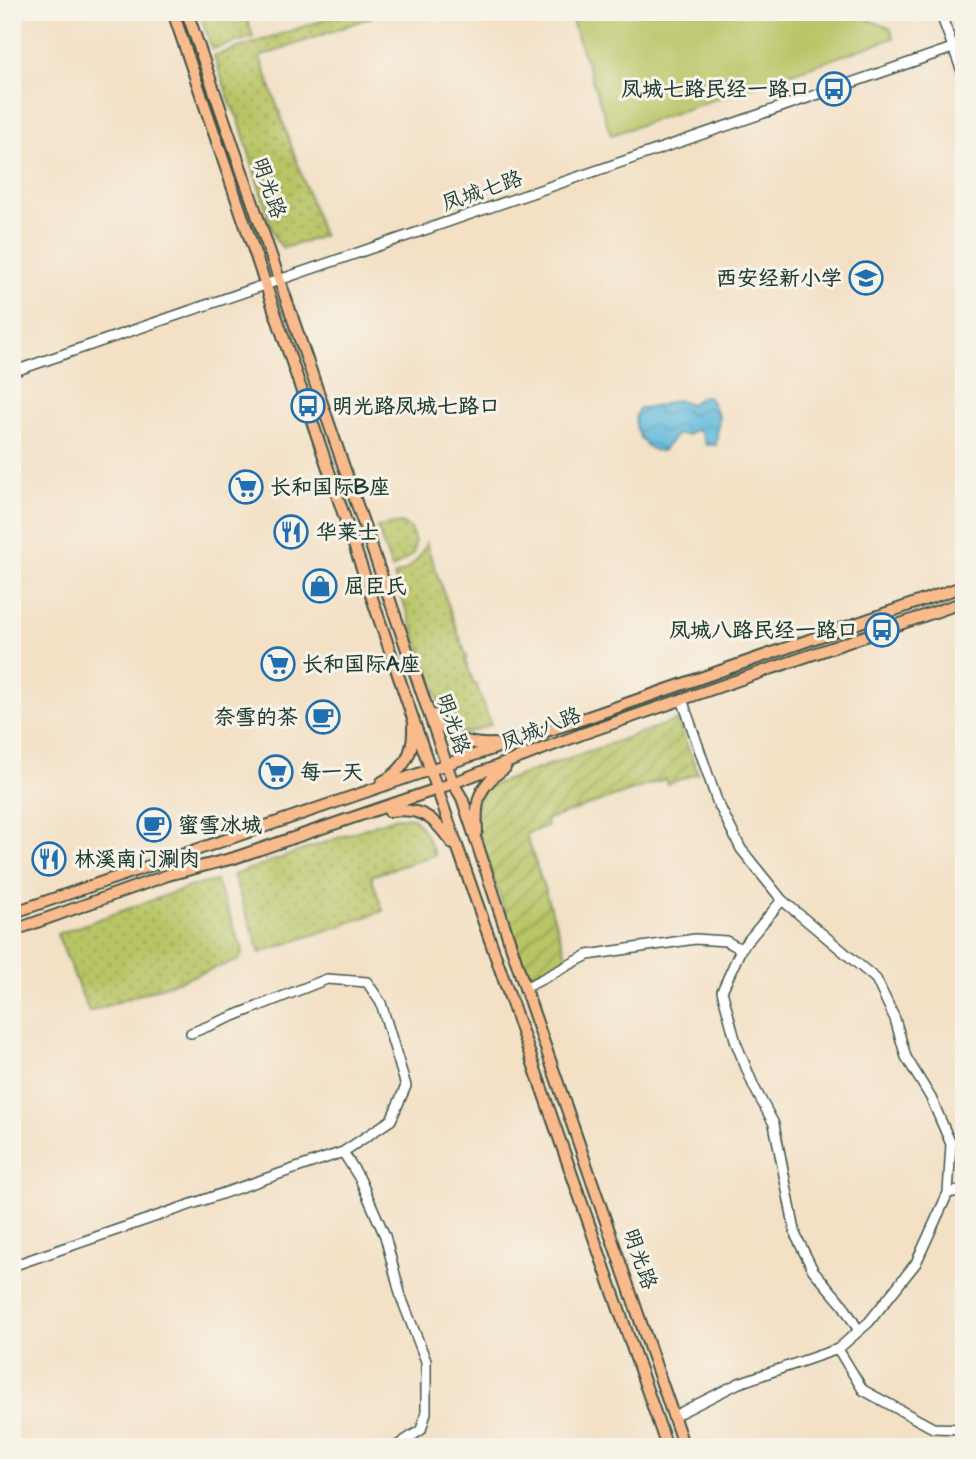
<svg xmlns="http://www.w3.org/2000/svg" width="976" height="1459" viewBox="0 0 976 1459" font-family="'Architects Daughter','LXGW WenKai TC',sans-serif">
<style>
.grass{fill:#b8c465;stroke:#6c804c;stroke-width:2}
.park{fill:url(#park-dots);stroke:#6c804c;stroke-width:2}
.garden{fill:url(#garden-furrows);stroke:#6c804c;stroke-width:2}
.water{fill:url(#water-waves);stroke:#407b88;stroke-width:2}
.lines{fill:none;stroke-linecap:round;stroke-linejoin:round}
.minor-casing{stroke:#3f554a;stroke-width:12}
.major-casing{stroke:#3f554a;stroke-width:14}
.minor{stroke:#fff;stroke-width:9}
.major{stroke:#fabb8c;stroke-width:10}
.labels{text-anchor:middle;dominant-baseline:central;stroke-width:6;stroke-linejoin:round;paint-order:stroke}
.poi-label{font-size:21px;font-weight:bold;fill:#1f3d34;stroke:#f7f3e8;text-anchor:start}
.street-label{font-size:21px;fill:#1f3d34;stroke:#f7f3e8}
</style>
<defs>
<pattern id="park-dots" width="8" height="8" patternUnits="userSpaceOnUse" patternTransform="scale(1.75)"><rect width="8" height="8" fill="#b8c465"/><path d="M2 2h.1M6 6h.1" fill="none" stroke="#95a054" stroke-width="1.8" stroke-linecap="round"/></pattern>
<pattern id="garden-furrows" width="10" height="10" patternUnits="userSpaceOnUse" patternTransform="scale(1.75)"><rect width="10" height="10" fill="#b8c465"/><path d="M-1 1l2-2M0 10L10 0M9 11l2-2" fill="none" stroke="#95a054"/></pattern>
<pattern id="water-waves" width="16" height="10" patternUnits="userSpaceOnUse" patternTransform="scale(1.75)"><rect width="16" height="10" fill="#60b9dd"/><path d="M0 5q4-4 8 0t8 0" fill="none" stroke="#4f98b4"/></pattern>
</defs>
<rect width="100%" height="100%" fill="#f7f3e8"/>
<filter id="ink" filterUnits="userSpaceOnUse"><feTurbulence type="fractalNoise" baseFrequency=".0143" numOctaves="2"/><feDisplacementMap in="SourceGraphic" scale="14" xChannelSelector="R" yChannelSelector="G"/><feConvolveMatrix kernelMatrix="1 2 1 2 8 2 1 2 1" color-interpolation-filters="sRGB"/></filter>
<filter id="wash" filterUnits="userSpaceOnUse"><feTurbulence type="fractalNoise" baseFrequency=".00686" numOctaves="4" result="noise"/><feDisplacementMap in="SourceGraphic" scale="28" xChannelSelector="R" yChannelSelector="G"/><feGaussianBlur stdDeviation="1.57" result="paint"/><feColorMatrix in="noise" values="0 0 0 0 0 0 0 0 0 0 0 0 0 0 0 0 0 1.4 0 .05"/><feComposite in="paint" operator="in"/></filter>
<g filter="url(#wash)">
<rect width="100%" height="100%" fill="#f3e0c5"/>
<path class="grass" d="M569,12H865L869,20L890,28L894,38L611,135Z"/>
<path class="park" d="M199,12H245L253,37L212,49Z
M348,12H386L260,57L323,236L283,248L275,239L239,120L231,105L214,56Z
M401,523L411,529L415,542L413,554L392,569L377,527Z
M426,543L467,658L465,659L474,684H476L491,725L464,734L453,730L446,720L394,576C411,569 420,559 426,543Z
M397,817L414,818L424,831L435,855L371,876L383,911L260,953L233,875Z
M216,881L243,950L239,960L89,1012L57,934L189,887Z"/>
<path class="garden" d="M677,720L698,773L667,784L665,779L546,820L547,826L526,834L568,960L528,979L475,824L479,792L498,783Z"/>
<path class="water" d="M704,396H708L719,416L716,445H706L701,432L695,430L688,435L677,434L662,451C643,452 628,424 639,409C645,407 651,407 657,406C673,403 672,396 690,404Z"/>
</g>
<g filter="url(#ink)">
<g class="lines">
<defs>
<path id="minor" d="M940,12L964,77
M12,372L964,44
M782,900L741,949L722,991L736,1043L754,1087L774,1124L796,1236L813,1270L843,1305L859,1331
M525,988L588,955L695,939L726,941L741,949
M343,1152L360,1179L385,1236L401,1297L426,1361V1413L421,1430L395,1447
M948,1193L964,1190
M12,1266L343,1152L391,1120L406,1086L381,1003L367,982L327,979L191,1033
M838,1349L863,1390L933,1428L964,1429
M674,1416L739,1383L838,1349L869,1322L916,1263L948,1193L951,1144L931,1098L906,1057L895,1019L876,979L782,900L741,849L717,801L682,699"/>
<path id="major" d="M173,12L425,754L667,1447
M187,12L453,783L462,798L525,988L684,1447
M434,715C448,737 468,746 494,744
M382,782C405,770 414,752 413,727
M389,811C424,807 433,818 453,844
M477,831C475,801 478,786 505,768
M12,913L447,764L577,721L964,586
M12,931L168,875L234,858L437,789L582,734L964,602"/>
</defs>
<use href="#minor" class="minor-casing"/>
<use href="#major" class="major-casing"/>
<use href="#minor" class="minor"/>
<use href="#major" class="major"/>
</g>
</g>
<defs>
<symbol id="bus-ring" viewBox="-11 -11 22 22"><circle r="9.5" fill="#f7f3e8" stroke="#1f6fb2" stroke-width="1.5"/><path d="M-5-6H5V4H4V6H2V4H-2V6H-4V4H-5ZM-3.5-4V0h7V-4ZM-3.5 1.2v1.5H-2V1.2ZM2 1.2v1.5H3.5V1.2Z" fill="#1f6fb2"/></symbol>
<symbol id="school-ring" viewBox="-11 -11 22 22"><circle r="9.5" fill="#f7f3e8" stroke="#1f6fb2" stroke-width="1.5"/><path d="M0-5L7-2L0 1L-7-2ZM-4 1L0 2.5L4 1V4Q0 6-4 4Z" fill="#1f6fb2"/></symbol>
<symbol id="supermarket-ring" viewBox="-11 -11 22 22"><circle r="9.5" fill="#f7f3e8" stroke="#1f6fb2" stroke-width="1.5"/><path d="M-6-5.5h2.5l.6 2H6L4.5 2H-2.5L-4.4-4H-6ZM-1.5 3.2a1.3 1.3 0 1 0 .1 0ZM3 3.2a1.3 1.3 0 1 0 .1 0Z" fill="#1f6fb2"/></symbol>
<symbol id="restaurant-ring" viewBox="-11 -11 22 22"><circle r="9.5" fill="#f7f3e8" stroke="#1f6fb2" stroke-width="1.5"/><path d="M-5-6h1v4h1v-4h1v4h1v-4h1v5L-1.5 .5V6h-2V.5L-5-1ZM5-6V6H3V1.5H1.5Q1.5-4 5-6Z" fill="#1f6fb2"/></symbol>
<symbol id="shop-ring" viewBox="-11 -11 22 22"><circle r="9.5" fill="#f7f3e8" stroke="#1f6fb2" stroke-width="1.5"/><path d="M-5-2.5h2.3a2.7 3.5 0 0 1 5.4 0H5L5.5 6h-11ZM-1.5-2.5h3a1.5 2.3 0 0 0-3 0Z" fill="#1f6fb2"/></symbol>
<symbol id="cafe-ring" viewBox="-11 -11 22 22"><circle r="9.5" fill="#f7f3e8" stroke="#1f6fb2" stroke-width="1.5"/><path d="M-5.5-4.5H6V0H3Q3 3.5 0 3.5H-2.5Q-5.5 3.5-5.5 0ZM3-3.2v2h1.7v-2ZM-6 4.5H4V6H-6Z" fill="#1f6fb2"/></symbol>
</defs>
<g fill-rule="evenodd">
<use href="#bus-ring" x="815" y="70" width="38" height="38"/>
<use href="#school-ring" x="847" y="259" width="38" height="38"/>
<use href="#bus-ring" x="289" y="387" width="38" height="38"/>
<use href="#supermarket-ring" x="227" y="468" width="38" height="38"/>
<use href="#restaurant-ring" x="272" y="513" width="38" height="38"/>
<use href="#shop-ring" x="301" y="567" width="38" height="38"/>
<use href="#bus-ring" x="863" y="611" width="38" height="38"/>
<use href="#supermarket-ring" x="259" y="645" width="38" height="38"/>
<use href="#cafe-ring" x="304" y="698" width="38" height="38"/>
<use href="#supermarket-ring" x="257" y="753" width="38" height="38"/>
<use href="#cafe-ring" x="135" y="806" width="38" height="38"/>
<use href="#restaurant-ring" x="30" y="840" width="38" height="38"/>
</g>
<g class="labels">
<g class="poi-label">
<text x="810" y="89" text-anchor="end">凤城七路民经一路口</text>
<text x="842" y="278" text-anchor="end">西安经新小学</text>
<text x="332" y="406">明光路凤城七路口</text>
<text x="270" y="487">长和国际B座</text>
<text x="316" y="532">华莱士</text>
<text x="344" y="586">屈臣氏</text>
<text x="858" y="630" text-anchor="end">凤城八路民经一路口</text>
<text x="302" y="664">长和国际A座</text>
<text x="298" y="717" text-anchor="end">奈雪的茶</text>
<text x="300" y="772">每一天</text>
<text x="178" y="825">蜜雪冰城</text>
<text x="74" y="859">林溪南门涮肉</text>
</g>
<g class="street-label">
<text transform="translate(269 188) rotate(71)">明光路</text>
<text transform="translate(482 191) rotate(-19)">凤城七路</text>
<text transform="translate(453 724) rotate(71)">明光路</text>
<text transform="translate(541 729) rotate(-21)">凤城八路</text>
<text transform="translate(640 1259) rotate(71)">明光路</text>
</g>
</g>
<rect width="976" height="1459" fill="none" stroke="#f7f3e8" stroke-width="42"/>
</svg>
